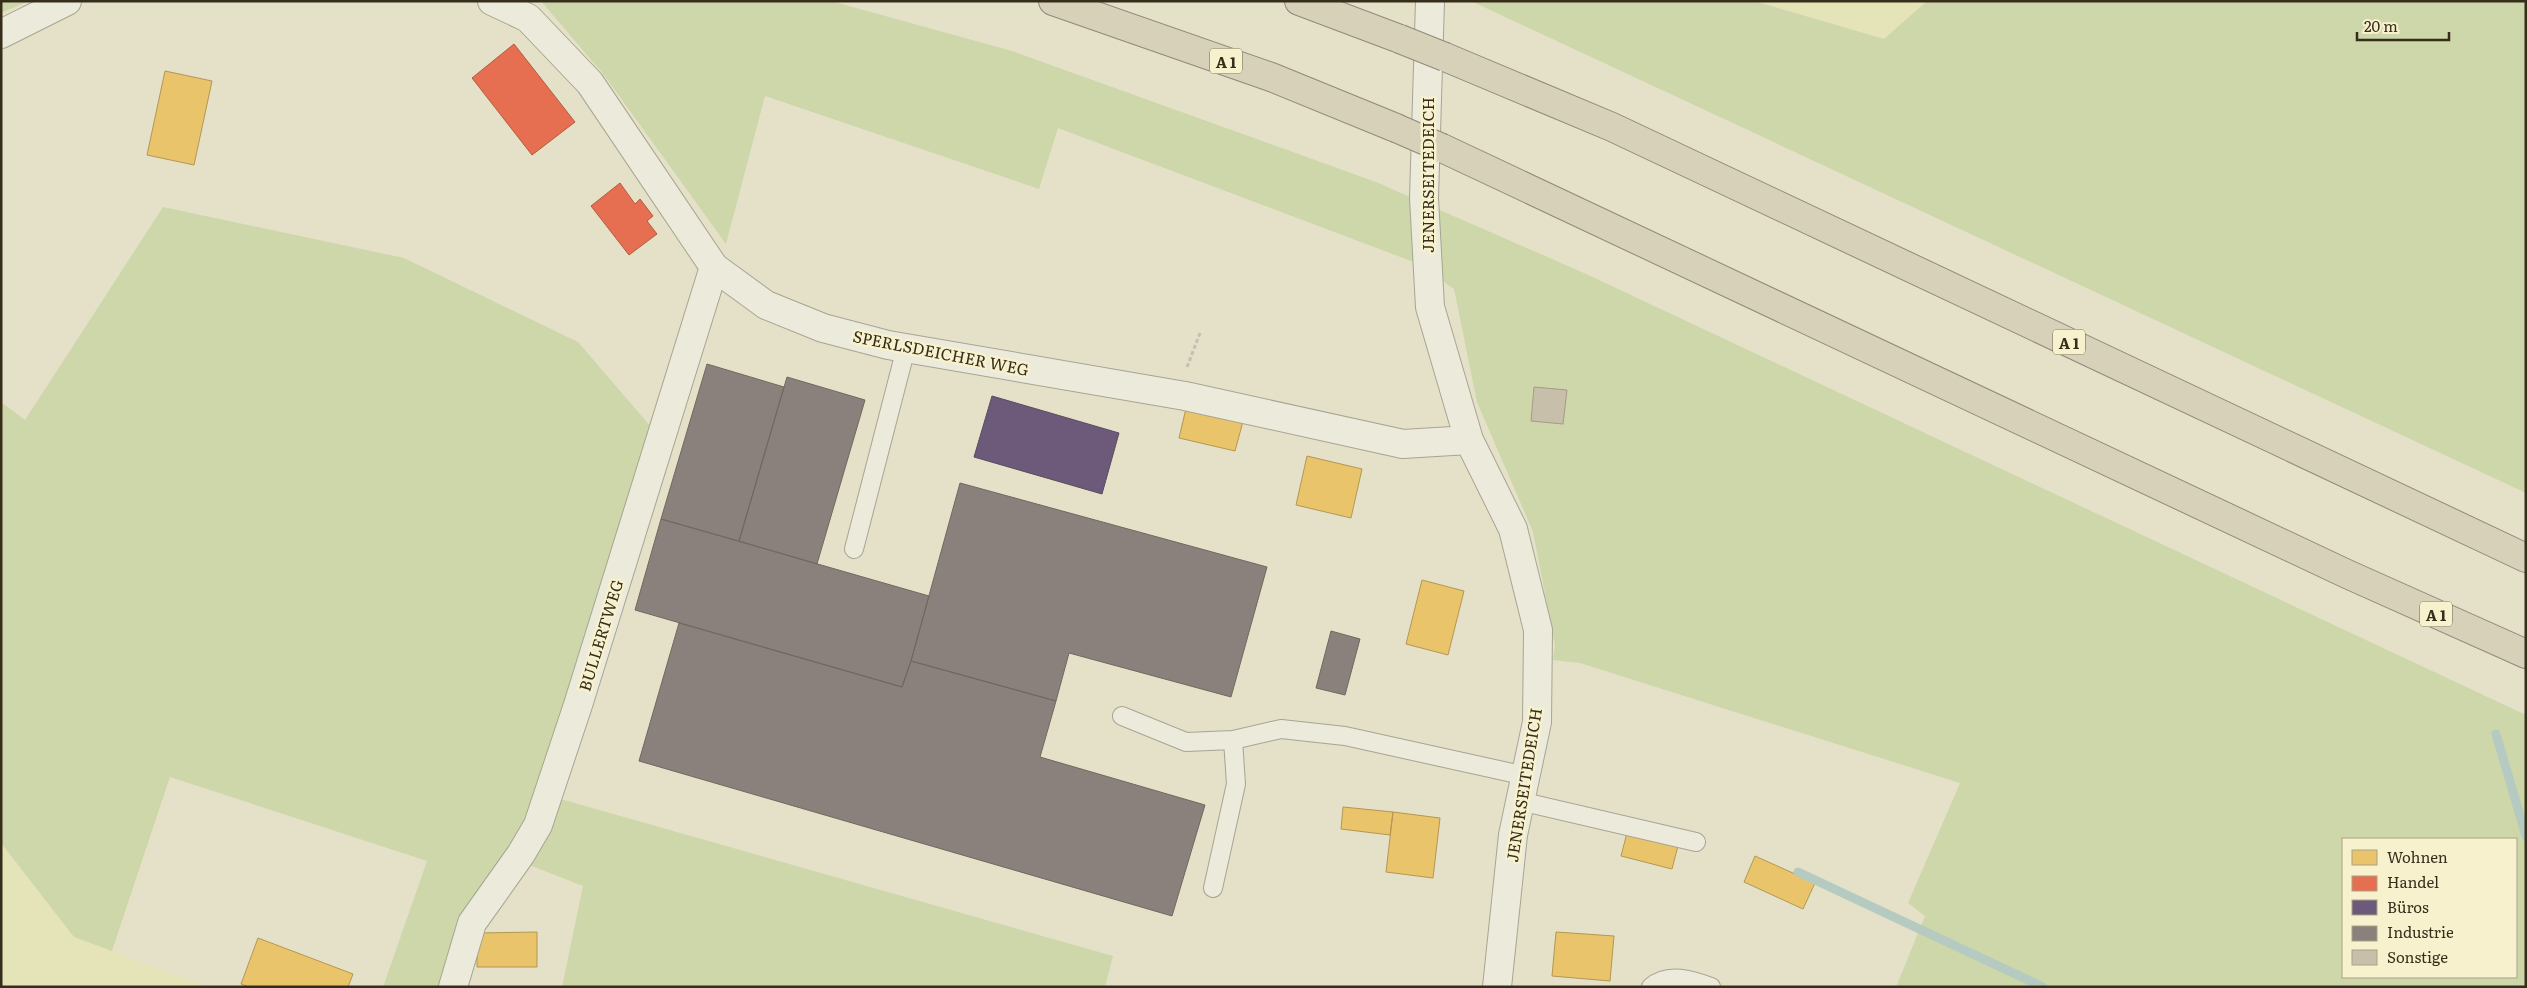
<svg xmlns="http://www.w3.org/2000/svg" width="2527" height="988" viewBox="0 0 2527 988" font-family="Literata,serif">
<style>
.farmland{fill:#e5e3b8}
.green{fill:#ced7aa;fill-rule:evenodd}
.homes{fill:#e9c46a;stroke:#b39752}
.shops{fill:#e76f51;stroke:#b25b41}
.offices{fill:#6d597a;stroke:#5c4c5e}
.industry{fill:#8a817c;stroke:#71685f}
.lines{fill:none;stroke-linecap:round;stroke-linejoin:round}
.stream{stroke:#b5cac0;stroke-width:9}
.building{fill:#c7bfa9;stroke:#a49c88}
.service-casing{stroke:#a8a492;stroke-width:20}
.minor-casing{stroke:#a8a492;stroke-width:30}
.motorway-casing{stroke:#8e8979;stroke-width:30}
.path{stroke:#c3c0b2;stroke-width:3;stroke-dasharray:4 2.5;stroke-linecap:butt}
.service{stroke:#ebeadb;stroke-width:18}
.minor{stroke:#ebeadb;stroke-width:28}
.motorway{stroke:#d7d1b9;stroke-width:28}
.motorway-bridge-casing{stroke:#8e8979;stroke-width:30;stroke-linecap:butt}
.motorway-bridge{stroke:#d7d1b9;stroke-width:28}
.labels{text-anchor:middle;dominant-baseline:central;stroke-width:5;stroke-linejoin:round;paint-order:stroke}
.shield{fill:#f7f1cd;stroke:#706850;stroke-width:1}
.shield-label{font-size:15px;font-weight:bold;fill:#362d1b}
.street-label{font-size:16px;fill:#362d1b;stroke:#f7f1cd}
</style>
<rect width="100%" height="100%" fill="#e4e1c8"/>
<path class="farmland" d="M1754,1H1927L1884,39Z
M1,843L74,937L208,987H1Z"/>
<path class="green" d="M1,1H29L1,13Z
M541,1H831L1012,51L1376,182L1584,273L2526,715V987H1896L1925,916L1908,903L1960,783L1580,663L1553,660L1555,645L1533,532L1477,402L1454,289L1419,264L1058,128L1039,189L765,96L726,244L604,75ZM2343,839H2516V977H2343Z
M1471,1H1754L1884,39L1927,1H2526V493Z
M163,207L404,258L578,342L652,428L527,819L446,987H383L427,861L170,777L112,951L74,937L1,843V402L25,420Z
M557,798L1113,956L1105,987H562L583,886L527,864Z"/>
<path class="homes" d="M165,71L212,81L194,165L147,155Z
M1188,400L1245,414L1235,451L1179,438Z
M1307,456L1362,469L1351,518L1296,505Z
M1422,580L1464,591L1448,655L1406,644Z
M1343,807L1393,812L1390,835L1341,829Z
M1393,812L1440,818L1433,878L1386,872Z
M1628,829L1679,842L1672,869L1621,856Z
M1755,856L1815,883L1803,909L1744,882Z
M537,932V967H477V933Z
M1556,932L1614,936L1610,981L1552,976Z
M258,938L353,974L348,987H249L241,984Z"/>
<path class="shops" d="M514,44L575,122L532,155L472,78Z
M620,183L635,204L640,199L653,216L647,221L657,234L629,255L591,206Z"/>
<path class="offices" d="M992,396L1119,433L1102,494L974,457Z"/>
<path class="industry" d="M707,364L784,387L739,541L661,519Z
M787,377L865,400L817,564L739,541Z
M960,483L1267,567L1231,697L1069,653L1056,701L911,661Z
M661,519L929,596L911,661L902,687L635,610Z
M679,623L902,687L911,661L1056,701L1040,757L1205,805L1172,916L639,761Z
M1331,631L1360,639L1345,695L1316,688Z"/>
<g class="lines">
<path class="stream" d="M2496,734L2526,836
M1798,872L2043,987"/>
</g>
<path class="building" d="M1534,387L1567,390L1563,424L1531,421Z"/>
<g class="lines">
<defs>
<path id="service" d="M854,549L906,348
M1122,716L1186,742L1233,740L1281,729L1345,736L1526,776
M1520,801L1696,842
M1213,888L1236,784L1233,740
M1651,987C1668,972 1692,980 1711,987"/>
<path id="minor" d="M492,1L528,18L590,83L714,267L766,305L823,328L888,345L1185,396L1403,444L1469,440
M1430,1L1424,198L1430,307L1469,440L1513,529L1538,630L1537,722L1513,835L1497,987
M1,34L67,1
M453,987L472,923L521,854L538,825L578,705L714,267"/>
<path id="motorway" d="M1053,1L1271,77L1396,128
M1299,1L1400,39
M1445,57L1612,127L2526,558
M1442,148L2347,574L2526,654"/>
</defs>
<use href="#service" class="service-casing"/>
<use href="#minor" class="minor-casing"/>
<use href="#motorway" class="motorway-casing"/>
<path class="path" d="M1187,367L1200,333"/>
<use href="#service" class="service"/>
<use href="#minor" class="minor"/>
<use href="#motorway" class="motorway"/>
<defs>
<path id="motorway-bridge" d="M1400,39L1445,57
M1396,128L1442,148"/>
</defs>
<use href="#motorway-bridge" class="motorway-bridge-casing"/>
<use href="#motorway-bridge" class="motorway-bridge"/>
</g>
<g class="labels">
<g class="shield">
<rect x="1210" y="48.5" width="32" height="25" rx="4"/>
<rect x="2053" y="329.5" width="32" height="25" rx="4"/>
<rect x="2420" y="601.5" width="32" height="25" rx="4"/>
</g>
<g class="shield-label">
<text x="1226" y="61">A 1</text>
<text x="2069" y="342">A 1</text>
<text x="2436" y="614">A 1</text>
</g>
<g class="street-label">
<text transform="translate(1427 175) rotate(-90)">JENERSEITEDEICH</text>
<text transform="translate(941 352) rotate(11)">SPERLSDEICHER WEG</text>
<text transform="translate(600 635) rotate(-73)">BULLERTWEG</text>
<text transform="translate(1523 785) rotate(-81)">JENERSEITEDEICH</text>
</g>
</g>
<rect width="2527" height="988" fill="none" stroke="#362d1b" stroke-width="5"/>
<rect x="2342" y="838" width="175" height="140" fill="#f7f1cd" stroke="#aaa386"/>
<rect x="2352" y="850" width="25" height="15" fill="#e9c46a" stroke="#aaa386"/>
<text x="2387" y="863" font-size="15" fill="#362d1b">Wohnen</text>
<rect x="2352" y="876" width="25" height="15" fill="#e76f51" stroke="#aaa386"/>
<text x="2387" y="888" font-size="15" fill="#362d1b">Handel</text>
<rect x="2352" y="900" width="25" height="15" fill="#6d597a" stroke="#aaa386"/>
<text x="2387" y="913" font-size="15" fill="#362d1b">Büros</text>
<rect x="2352" y="926" width="25" height="15" fill="#8a817c" stroke="#aaa386"/>
<text x="2387" y="938" font-size="15" fill="#362d1b">Industrie</text>
<rect x="2352" y="950" width="25" height="15" fill="#c7bfa9" stroke="#aaa386"/>
<text x="2387" y="963" font-size="15" fill="#362d1b">Sonstige</text>
<path d="M2357 32v8h92v-8" fill="none" stroke="#362d1b" stroke-width="2.5"/>
<text x="2364" y="32" font-size="15" fill="#362d1b" stroke="#f7f1cd" stroke-width="4" paint-order="stroke">20 m</text>
</svg>
